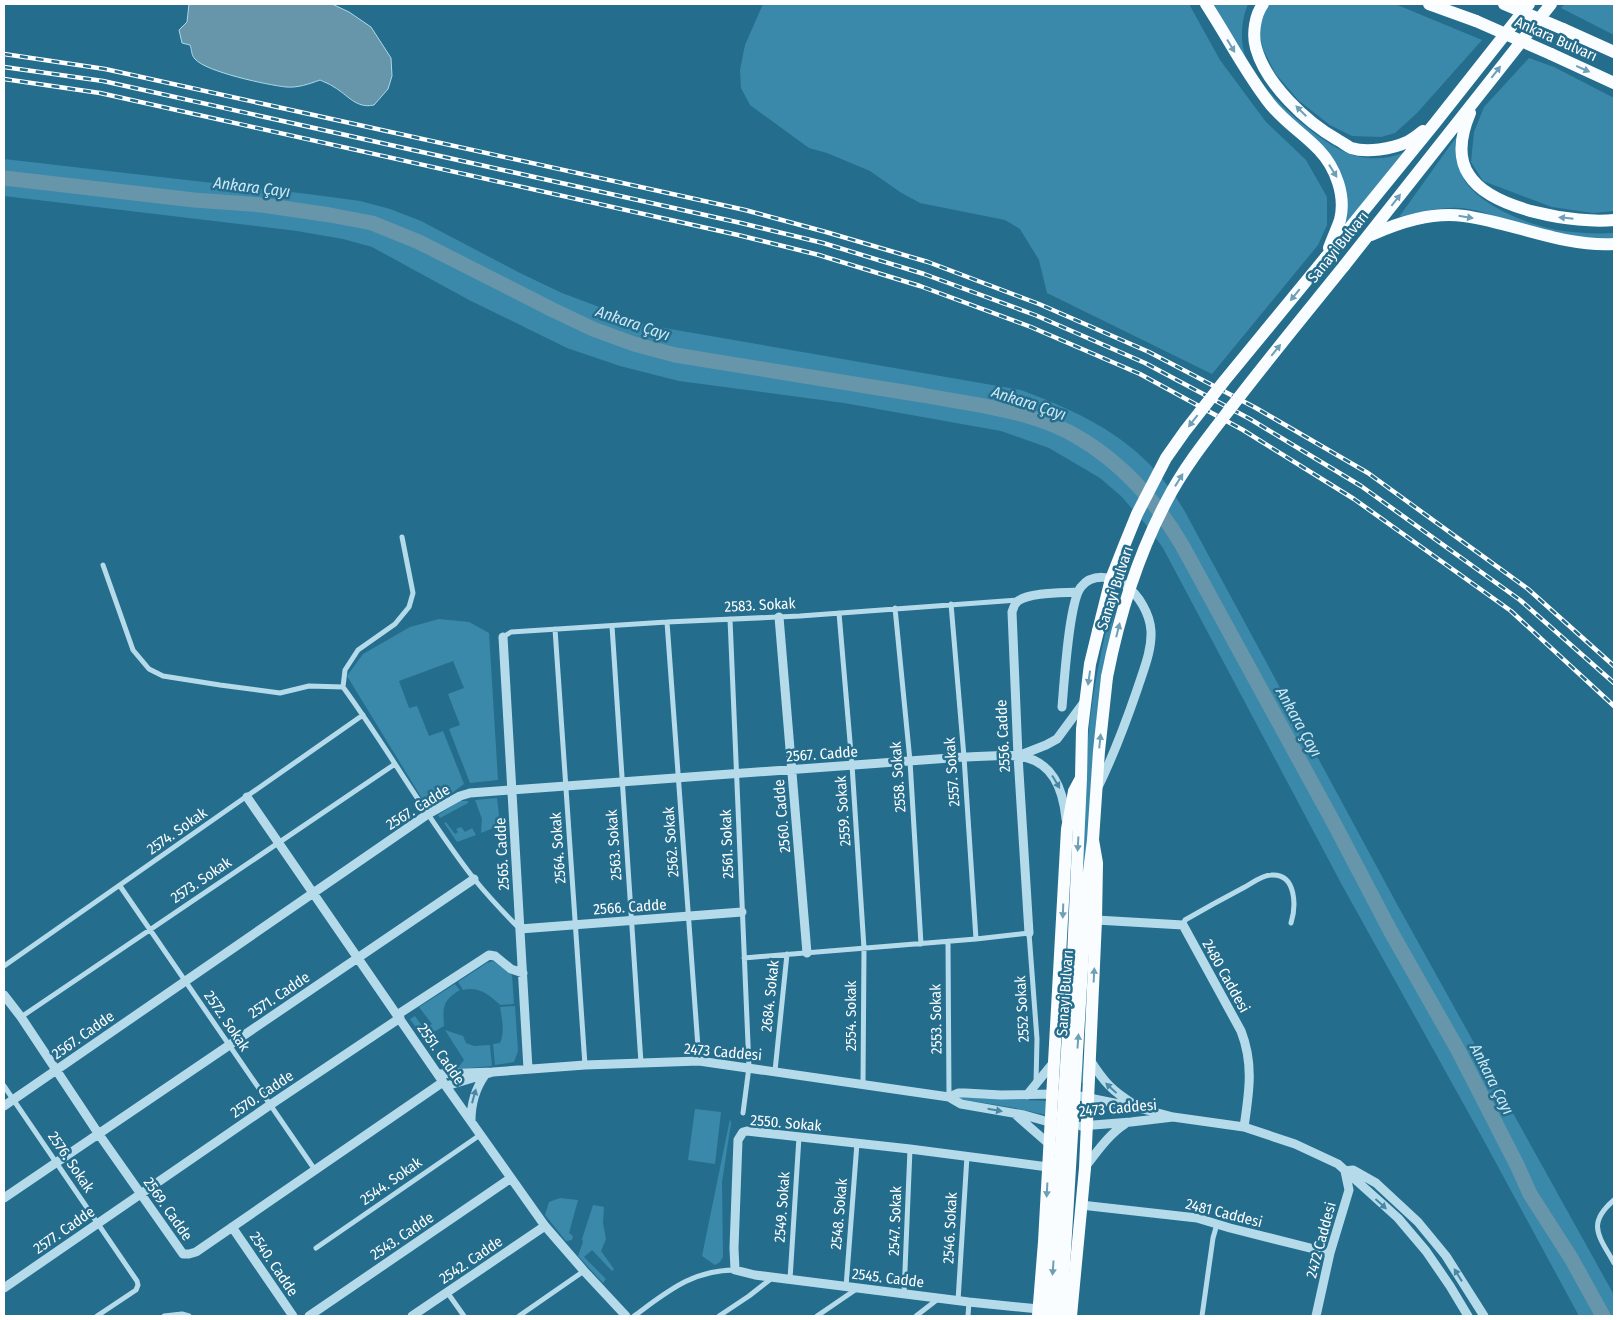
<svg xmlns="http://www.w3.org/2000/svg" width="1618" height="1320" viewBox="0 0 1618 1320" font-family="'Fira Sans Condensed',sans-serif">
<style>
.green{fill:#3a89aa}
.water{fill:#6796aa;stroke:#a9d9eb}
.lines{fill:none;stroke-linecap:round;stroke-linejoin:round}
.river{stroke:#6796aa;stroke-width:15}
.minor{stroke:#b5dbeb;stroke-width:5}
.tertiary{stroke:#b5dbeb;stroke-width:9}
.primary{stroke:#f9fdff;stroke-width:12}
.rail-casing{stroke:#fff;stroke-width:4.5}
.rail{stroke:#256d8d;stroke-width:2.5;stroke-dasharray:8;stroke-linecap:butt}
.primary-bridge{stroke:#f9fdff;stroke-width:12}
.oneway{fill:#6f9fb5}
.oneway2{fill:#4988a4}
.labels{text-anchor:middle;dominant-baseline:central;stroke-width:5;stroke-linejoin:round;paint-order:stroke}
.street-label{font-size:15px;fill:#fff;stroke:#256d8d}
.water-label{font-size:16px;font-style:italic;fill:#cde9f5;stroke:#256d8d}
</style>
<rect width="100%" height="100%" fill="#256d8d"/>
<path class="green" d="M763,4H1189L1220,60L1266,122L1306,160L1327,197V225L1318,245L1212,374L1047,293L1039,260L1020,229L1005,220L920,203L900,192L870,171L827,153L809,148L750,105L741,88L740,70L745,45Z
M1207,4H1248C1242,18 1240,37 1244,52C1253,86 1323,148 1356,156C1373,160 1389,159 1405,152L1345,225L1339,175L1279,112Z
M1270,4H1395L1482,40L1417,113L1395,133L1381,137L1352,136L1330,125L1298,100L1275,73L1263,49L1259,32L1263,15Z
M1565,4H1614V35L1561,8Z
M1529,58L1554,67L1614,98V211L1593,213L1552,207L1483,181L1471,162L1474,132L1484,107Z
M1457,136C1459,146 1461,173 1465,181C1481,206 1529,225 1557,230C1576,233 1595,234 1614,233V238C1584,240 1551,236 1523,227C1505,220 1487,212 1468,209C1446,205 1421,212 1399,217Z
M4,159L308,194L360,201L390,209L421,221L520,273L562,293L647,325L1021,390C1091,417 1144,442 1184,510L1398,906L1614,1295V1316H1579L1483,1139L1342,885L1163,548L1148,527L1121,496L1100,478L1049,448L1001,431L844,403L679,381L620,366L567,348L469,300L372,247L343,239L297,231L4,196Z
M1112,606L1116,607L1104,667L1082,1049L1085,1083L1070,1081L1088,739C1092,694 1101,650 1112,606Z
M439,619L469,622L489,633L498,780L470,783L449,729L460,725L448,694L464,688L453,661L399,681L409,708L417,706L429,736L443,731L464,784L429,810L347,676L363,654L410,627Z
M497,798L500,825L481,833L482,819L475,800Z
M460,801H468V803L440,818L438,815Z
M446,822L455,834L458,832L456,829L461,827L465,832L472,828L476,835L457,842L444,823Z
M493,961L512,975L514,1004L500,1005C490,995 478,986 463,990L458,982L487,963Z
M455,984L460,990C442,1001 443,1007 444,1026L423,1038L410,1019L415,1016L424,1029L432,1024L419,1007Z
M515,1006L518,1051L514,1062L495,1065L493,1044L500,1043C505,1033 502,1018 500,1007Z
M445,1030L463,1036L466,1043L474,1046L490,1045L492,1066L457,1069L464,1060Z
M959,1097L1046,1101V1115L1015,1108L960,1099Z
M695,1109L721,1112L715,1164L688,1160Z
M730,1119L731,1123L722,1182L723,1257L720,1262L715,1265L702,1256Z
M560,1198L578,1200L569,1233L573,1236L572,1240L566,1241L545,1215L549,1202Z
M593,1205L604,1207L603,1223L606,1239L601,1251L614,1269L612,1271L592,1250L584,1257L606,1279L603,1283L578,1256L583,1242L582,1239Z"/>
<path class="water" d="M189,4H332L349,12L371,27L391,58L392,76L388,89L374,105C356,109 348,95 334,87C330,84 324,82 320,80C309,84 298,88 286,87C268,85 206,72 195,59C191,55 192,50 190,45L182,43L179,30L187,22Z"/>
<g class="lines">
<path class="river" d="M4,178L194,200L262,205L330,215L372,223L419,242L553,310L593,329L634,344L675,355C757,369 840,381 922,395C975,405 1034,410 1081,439C1124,465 1157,503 1182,545L1336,827L1391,932L1458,1050L1517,1165L1530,1194L1571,1258L1603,1316"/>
<path class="minor" d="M402,537L413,593L409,607L395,624L358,650L345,670L343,687C389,750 427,819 475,880C489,897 504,913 519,928
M103,565L133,650L149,669L163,676L220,685L280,693L309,686L343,687
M951,604L964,757L976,939
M895,608L910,761L921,944
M839,613L852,765L864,948L863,1084
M730,619L749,1067L743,1113
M667,622L699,1061
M612,626L641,1063
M555,629L585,1065
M503,637L511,632L667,622L800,616L1018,600
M120,886L315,1170
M1183,925L1185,920C1204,909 1224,898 1243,888C1251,884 1262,875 1271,875C1297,873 1296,907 1291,923
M948,941L949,1097
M744,958L976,939L1029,933L1037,1039L1036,1083
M4,966L363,715
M21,1017L395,764
M775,1071L787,954
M4,1086L137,1281L138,1285L136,1290L97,1316
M1614,1200C1586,1224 1599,1236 1614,1263
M316,1248L480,1135
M790,1279L799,1137
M846,1287L857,1143
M447,1292L464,1316
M904,1294L910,1149
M958,1301L967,1156
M164,1316L182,1314L189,1316
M519,1316L584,1271
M634,1316C667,1292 692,1270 735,1270
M719,1316L749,1296L772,1278
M817,1316L858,1288
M916,1316L938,1299
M968,1316L969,1302
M1202,1316L1213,1238L1217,1224"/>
<path class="tertiary" d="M779,617L807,953
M503,637L528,1069
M1062,707C1064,685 1069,601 1081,587C1092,573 1112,576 1125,585C1139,595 1150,614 1151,631C1152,651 1143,671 1137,690C1126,722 1114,754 1099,785
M1018,756L1046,745L1057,739L1085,701
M247,797L443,1082L545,1226L584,1271L626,1316
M1096,920L1183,925L1241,1031C1254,1064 1249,1093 1244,1127
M520,929L742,912
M1029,933L1018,756L1012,612C1014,607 1014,604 1018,601C1030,592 1063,593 1078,592
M4,995L21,1017L98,1133L183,1254H189L196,1252L443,1082
M397,1015L489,955L495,956L511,969L523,973
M1090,1060C1104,1082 1112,1091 1135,1105
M493,1072L585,1065L699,1061L949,1097L961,1104L1024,1115L1056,1124
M438,1074L493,1072L446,1086
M1027,1095L1053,1063
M949,1097L958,1093H965L1001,1095L1052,1094L1079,1096L1139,1108L1173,1117L1244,1127L1295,1144L1338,1164L1398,1218L1426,1251L1450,1286L1468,1316
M4,1106L428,814L460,796L470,793L964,757C980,757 1003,754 1019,756C1053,761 1063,789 1066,819
M1015,1114L1049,1144
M471,1121C471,1103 475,1089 485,1075
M1081,1126L1131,1122L1173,1117
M1085,1167C1097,1152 1108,1135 1125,1124
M1345,1171L1353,1170L1376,1183L1418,1222L1446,1256L1484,1316
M4,1198L474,879
M1081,1205L1197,1218L1230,1228L1330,1253
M232,1227L293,1316
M4,1288L270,1105L400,1018
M1039,1309L969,1302L755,1275L735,1270L734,1248L738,1140L743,1132L747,1131L910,1149L1048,1167
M309,1316L511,1178
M412,1316L545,1226
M1316,1316L1330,1253L1349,1190L1345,1171"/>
<path class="primary" d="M1206,4C1227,36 1244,70 1267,100C1281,120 1302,132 1319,150C1336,168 1346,196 1340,220C1337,229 1332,239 1329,248
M1263,4C1255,15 1252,34 1256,48C1266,84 1306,122 1338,140C1342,142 1347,146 1351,148C1367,153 1392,149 1407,142C1413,139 1418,135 1423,131
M1429,4L1476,21
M1563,29L1614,52
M1551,54L1614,83
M1470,113C1462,132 1456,156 1469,175C1491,210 1576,224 1614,220
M1371,235C1400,222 1431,212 1464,216C1515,223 1562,247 1614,244
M1326,257L1435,123L1529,4
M1344,266L1551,4
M1038,1316L1044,1242L1067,829L1074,791L1081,778L1082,729L1090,664L1098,631
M1071,1316L1085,1168L1096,920L1097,863L1093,840L1099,751L1107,677"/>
<defs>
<path id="rail" d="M4,54L105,69L745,210L826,232L928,262L1039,304L1149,352L1256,408L1368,473L1528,589L1614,666
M4,67L103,81L741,223L823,243L924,274L1035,315L1145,363L1250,419L1361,486L1520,600L1614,683
M4,79L100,93L738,235L819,255L920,286L1031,327L1140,374L1243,430L1354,499L1511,611L1614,706"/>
</defs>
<use href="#rail" class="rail-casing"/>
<use href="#rail" class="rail"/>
<path class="primary-bridge" d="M1504,4L1563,29
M1476,21L1551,54
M1098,631L1111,579L1124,546L1137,514L1166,458L1185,431L1225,380L1326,257
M1107,677C1119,616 1137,557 1166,502C1184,467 1209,436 1233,405C1269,358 1307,312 1344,266
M1049,1316L1053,1269L1073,957L1081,778
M1061,1316L1087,887L1093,840"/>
</g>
<defs><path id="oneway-solid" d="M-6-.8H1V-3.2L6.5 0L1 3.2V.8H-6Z" transform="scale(1.25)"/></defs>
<g class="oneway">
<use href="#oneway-solid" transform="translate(1231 46) rotate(59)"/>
<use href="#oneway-solid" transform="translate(1583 69) rotate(24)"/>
<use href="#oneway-solid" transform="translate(1496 72) rotate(-52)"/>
<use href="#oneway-solid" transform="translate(1301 111) rotate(-135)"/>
<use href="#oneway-solid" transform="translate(1333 171) rotate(58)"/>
<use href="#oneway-solid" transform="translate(1396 200) rotate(-52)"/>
<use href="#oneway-solid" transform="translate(1466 217) rotate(9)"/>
<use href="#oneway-solid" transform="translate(1566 218) rotate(-174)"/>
<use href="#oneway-solid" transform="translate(1295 295) rotate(129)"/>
<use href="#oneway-solid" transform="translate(1276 350) rotate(-51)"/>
<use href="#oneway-solid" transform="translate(1193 421) rotate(128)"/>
<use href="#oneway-solid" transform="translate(1179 480) rotate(-58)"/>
<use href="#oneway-solid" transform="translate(1118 630) rotate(-76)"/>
<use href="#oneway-solid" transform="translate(1089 678) rotate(98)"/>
<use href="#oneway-solid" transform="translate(1100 741) rotate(-84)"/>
<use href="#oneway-solid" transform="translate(1078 844) rotate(93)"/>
<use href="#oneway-solid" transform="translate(1063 911) rotate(92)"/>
<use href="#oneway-solid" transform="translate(1094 975) rotate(-87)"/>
<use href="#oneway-solid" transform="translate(1078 1041) rotate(-86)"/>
<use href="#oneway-solid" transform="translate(1047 1190) rotate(93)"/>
<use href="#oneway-solid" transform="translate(1053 1268) rotate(94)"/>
</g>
<g class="oneway2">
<use href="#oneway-solid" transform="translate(1056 782) rotate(59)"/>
<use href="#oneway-solid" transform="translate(1111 1088) rotate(-137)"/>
<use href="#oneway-solid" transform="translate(474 1096) rotate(-75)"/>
<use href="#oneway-solid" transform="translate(995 1110) rotate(10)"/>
<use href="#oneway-solid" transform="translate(1381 1204) rotate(42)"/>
<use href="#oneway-solid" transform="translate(1458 1275) rotate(-122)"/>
</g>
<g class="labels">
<g class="street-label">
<text transform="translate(1556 39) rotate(24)">Ankara Bulvarı</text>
<text transform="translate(1338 247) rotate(-51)">Sanayi Bulvarı</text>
<text transform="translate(1115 588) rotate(-72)">Sanayi Bulvarı</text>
<text transform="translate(760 605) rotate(-3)">2583. Sokak</text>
<text transform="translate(1003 736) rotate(-93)">2556. Cadde</text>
<text transform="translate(822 754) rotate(-4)">2567. Cadde</text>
<text transform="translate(952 772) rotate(-94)">2557. Sokak</text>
<text transform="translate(898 777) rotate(-94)">2558. Sokak</text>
<text transform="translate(418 807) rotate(-32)">2567. Cadde</text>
<text transform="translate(843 811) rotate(-94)">2559. Sokak</text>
<text transform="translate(782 816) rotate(-95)">2560. Cadde</text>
<text transform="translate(177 831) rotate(-35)">2574. Sokak</text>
<text transform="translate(671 842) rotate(-94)">2562. Sokak</text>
<text transform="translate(727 844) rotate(-92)">2561. Sokak</text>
<text transform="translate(614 845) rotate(-94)">2563. Sokak</text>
<text transform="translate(558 848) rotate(-94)">2564. Sokak</text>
<text transform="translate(502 854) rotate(-93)">2565. Cadde</text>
<text transform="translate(201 880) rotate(-34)">2573. Sokak</text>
<text transform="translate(630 907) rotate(-4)">2566. Cadde</text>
<text transform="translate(1226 976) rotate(61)">2480 Caddesi</text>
<text transform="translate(1065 993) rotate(-86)">Sanayi Bulvarı</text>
<text transform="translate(279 995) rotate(-34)">2571. Cadde</text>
<text transform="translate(770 996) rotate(-84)">2684. Sokak</text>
<text transform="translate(1022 1009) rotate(-93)">2552 Sokak</text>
<text transform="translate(851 1016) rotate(-90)">2554. Sokak</text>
<text transform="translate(936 1019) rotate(-91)">2553. Sokak</text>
<text transform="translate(227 1021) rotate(56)">2572. Sokak</text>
<text transform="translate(83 1035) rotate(-35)">2567. Cadde</text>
<text transform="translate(723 1052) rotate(5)">2473 Caddesi</text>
<text transform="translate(441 1054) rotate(55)">2551. Cadde</text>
<text transform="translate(262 1094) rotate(-34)">2570. Cadde</text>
<text transform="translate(1118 1108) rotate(-5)">2473 Caddesi</text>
<text transform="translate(786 1123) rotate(5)">2550. Sokak</text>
<text transform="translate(71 1162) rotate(56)">2576. Sokak</text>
<text transform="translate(391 1181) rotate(-35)">2544. Sokak</text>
<text transform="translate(782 1207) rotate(-86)">2549. Sokak</text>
<text transform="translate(168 1209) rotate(55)">2569. Cadde</text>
<text transform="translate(1224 1213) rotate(14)">2481 Caddesi</text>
<text transform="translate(839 1214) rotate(-85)">2548. Sokak</text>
<text transform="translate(895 1221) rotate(-88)">2547. Sokak</text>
<text transform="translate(950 1228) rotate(-87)">2546. Sokak</text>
<text transform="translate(64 1230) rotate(-35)">2577. Cadde</text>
<text transform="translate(402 1236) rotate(-34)">2543. Cadde</text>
<text transform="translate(1321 1240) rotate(-75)">2472 Caddesi</text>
<text transform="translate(471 1260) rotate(-34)">2542. Cadde</text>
<text transform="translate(274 1264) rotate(56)">2540. Cadde</text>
<text transform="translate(888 1278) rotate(7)">2545. Cadde</text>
</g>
<g class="water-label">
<text transform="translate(252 187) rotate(7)">Ankara Çayı</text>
<text transform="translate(633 323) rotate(19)">Ankara Çayı</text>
<text transform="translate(1029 403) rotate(18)">Ankara Çayı</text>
<text transform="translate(1299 722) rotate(61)">Ankara Çayı</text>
<text transform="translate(1492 1079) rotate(63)">Ankara Çayı</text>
</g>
</g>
<rect width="1618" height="1320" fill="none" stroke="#ffffff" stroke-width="10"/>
</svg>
